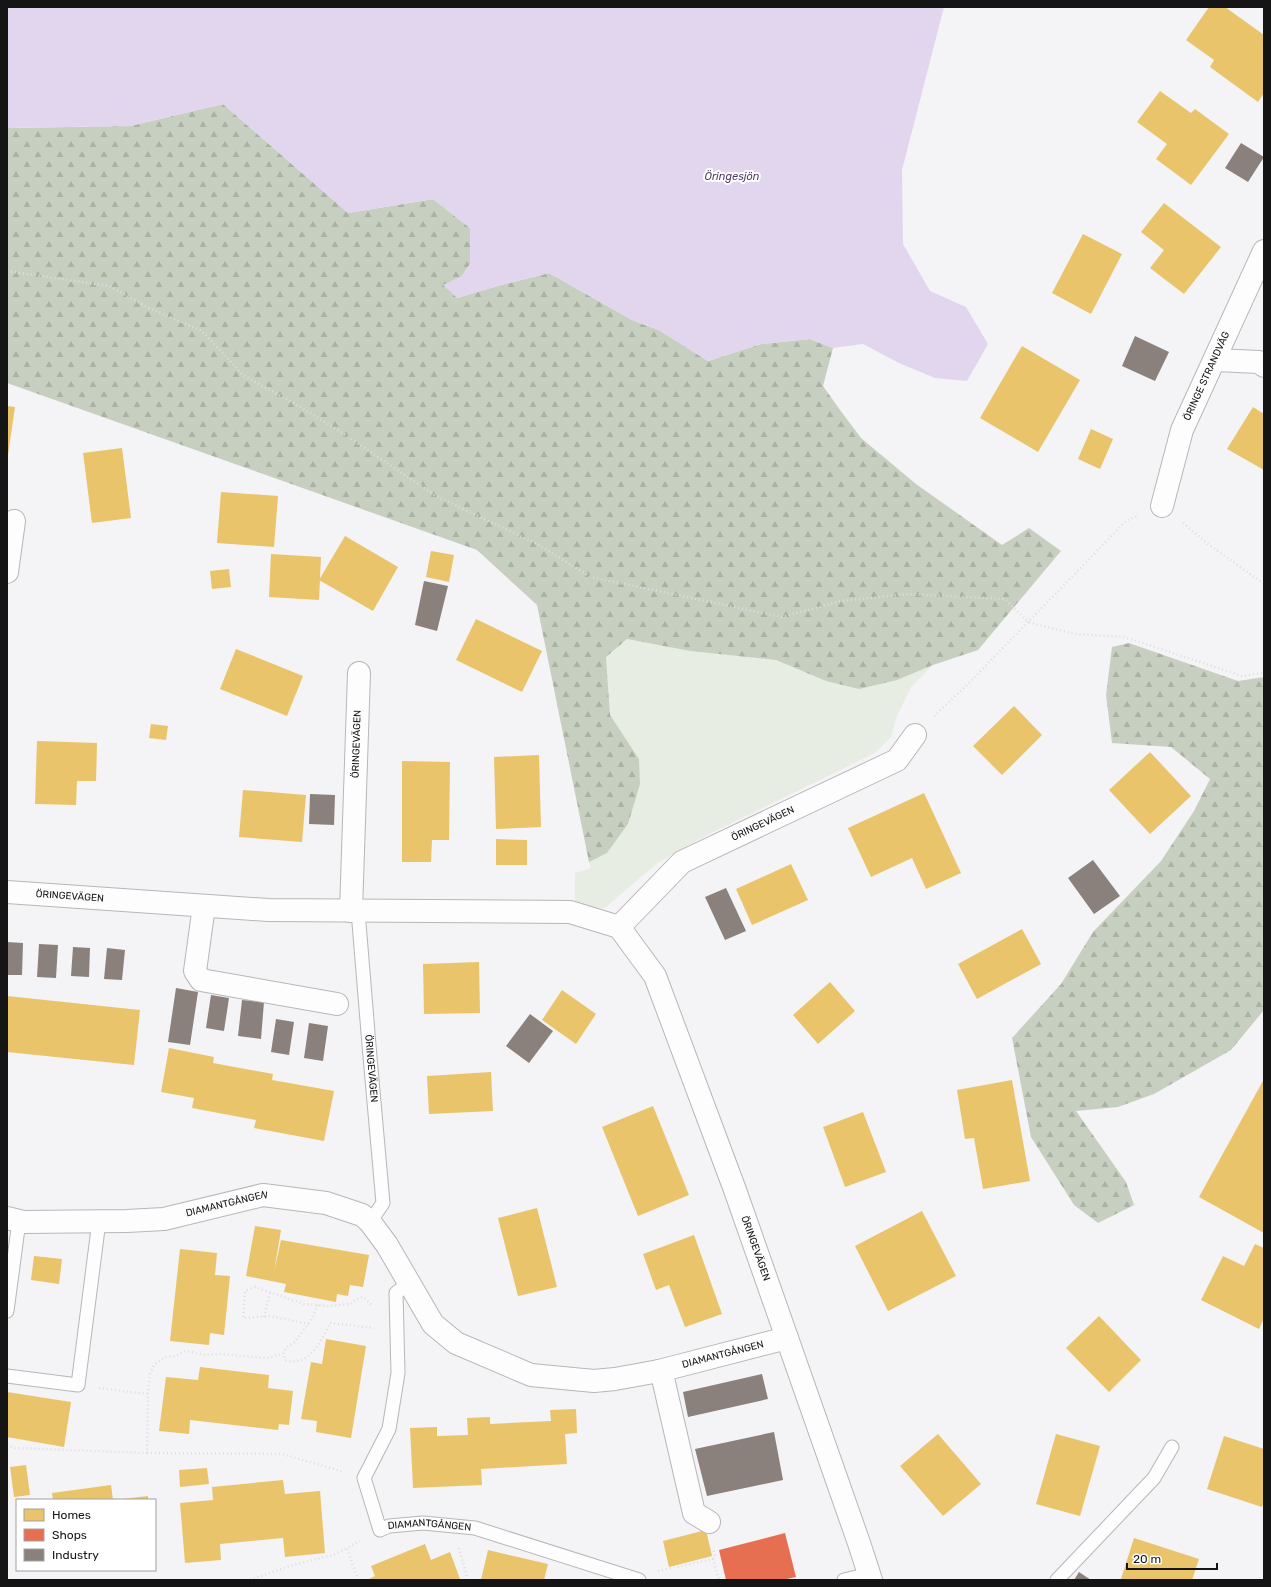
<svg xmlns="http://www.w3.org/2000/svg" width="1271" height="1587" viewBox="0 0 1271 1587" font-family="Rubik,sans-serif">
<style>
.grass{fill:#e7ede2}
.forest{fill:url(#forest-firs)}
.water{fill:#e2d6ef}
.homes{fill:#e9c46a}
.shops{fill:#e76f51}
.industry{fill:#8a817c}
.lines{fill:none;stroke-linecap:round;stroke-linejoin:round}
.service-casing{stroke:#b8b6b8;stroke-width:15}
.minor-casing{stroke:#b8b6b8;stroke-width:24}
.path{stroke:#dedede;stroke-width:2.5;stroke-dasharray:1 3;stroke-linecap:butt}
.service{stroke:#fdfdfe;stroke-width:13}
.minor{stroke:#fdfdfe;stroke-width:22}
.labels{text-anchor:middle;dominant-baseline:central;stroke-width:4;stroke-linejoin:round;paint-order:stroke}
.street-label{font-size:10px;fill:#151516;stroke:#fff}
.water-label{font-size:11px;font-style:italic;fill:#533b69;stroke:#fff}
</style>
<defs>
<pattern id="forest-firs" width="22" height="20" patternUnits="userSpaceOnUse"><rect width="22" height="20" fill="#c7d0c0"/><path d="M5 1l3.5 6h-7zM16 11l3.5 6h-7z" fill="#aab2a4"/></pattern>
</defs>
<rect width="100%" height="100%" fill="#f4f3f5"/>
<path class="grass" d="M627,639L690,651L776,660L826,681L897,680L933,665L911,687L897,716L891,737L875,753L703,837L656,864L605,908H590L575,901V873L591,868L589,862L607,853L628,824L639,759L610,715L606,657Z"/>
<path class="forest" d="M223,104L348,213L433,199L470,228V264L462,276L457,298L501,285L549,273L634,321L659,330L708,361L761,344L810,339L833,348L823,386L840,410L861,438L916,484L1002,545L1029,528L1061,551L978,650L933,665L897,680L859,689L826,681L776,660L690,651L627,639L606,657L610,715L639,759L640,784L628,824L607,853L589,862L537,605L477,550L7,383V128L130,126Z
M1129,643L1238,681L1264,677V1010L1231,1050L1154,1094L1118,1107L1076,1111L1126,1182L1134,1205L1098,1223L1074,1205L1031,1137L1012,1038L1061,984L1093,932L1161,861L1194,811L1210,779L1171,747L1112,743L1106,695L1112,647Z"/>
<path class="water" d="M7,7H944L902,170L903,244L930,291L966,307L988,344L967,381L935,378L899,363L863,344L833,348L810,339L761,344L708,361L659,330L634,321L549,273L501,285L457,298L443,285L462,276L470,264V228L433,199L348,213L223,104L130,126L7,128Z"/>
<path class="homes" d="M1209,7H1225L1264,35V93L1258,102L1210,67L1214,60L1186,40Z
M1160,91L1191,113L1195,109L1229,134L1191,185L1156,159L1167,144L1137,122Z
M1164,203L1221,247L1184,294L1150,268L1164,250L1141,232Z
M1083,234L1122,254L1091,314L1052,293Z
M1022,346L1080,380L1038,452L980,418Z
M7,406L15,407L8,455H7Z
M1253,407L1264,414V470L1227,449Z
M1091,429L1113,439L1100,469L1078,459Z
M122,448L131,518L92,523L83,453Z
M221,492L278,496L274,547L217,543Z
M345,536L398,567L373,611L319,580Z
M431,551L454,555L449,582L426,577Z
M271,554L321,557L319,600L269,597Z
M229,569L231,587L212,589L210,571Z
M476,619L542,651L522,692L456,660Z
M236,649L303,676L287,716L220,689Z
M1014,706L1042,735L1002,775L973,746Z
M151,724L168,726L166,740L149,738Z
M37,741L97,743L96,781H77L76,805L35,804Z
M1150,752L1191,796L1150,834L1109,790Z
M539,755L541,827L496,829L494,757Z
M402,761L450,762L449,840H432L431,862H402Z
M243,790L306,795L302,842L239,837Z
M924,793L961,873L926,889L912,858L871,877L848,828Z
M496,839L527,840V865H496Z
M791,864L808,900L752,925L736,889Z
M1022,929L1041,964L977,999L958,964Z
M479,962L480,1013L424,1014L423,964Z
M830,982L855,1011L818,1044L793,1015Z
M562,990L596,1014L576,1044L542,1020Z
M7,996L140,1010L134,1065L7,1052Z
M169,1048L214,1057L213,1063L273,1074L272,1080L334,1091L324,1141L254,1128L256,1120L192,1108L194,1098L161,1092Z
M491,1072L493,1111L429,1114L427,1076Z
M1264,1079V1233L1199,1197Z
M1012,1080L1030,1181L983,1189L974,1138L965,1139L957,1090Z
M653,1106L689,1195L638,1216L602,1127Z
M863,1112L886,1172L845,1187L823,1127Z
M537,1208L557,1287L518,1296L498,1218Z
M922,1211L956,1276L888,1311L855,1246Z
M255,1226L281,1230L274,1272L281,1240L369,1255L363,1287L350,1285L348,1296L337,1294L336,1302L284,1292L286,1284L246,1276Z
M694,1235L722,1314L685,1327L669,1285L656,1290L643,1254Z
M1255,1244L1264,1248V1318L1259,1329L1201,1300L1223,1256L1244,1266Z
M180,1249L217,1253L215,1275L230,1276L224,1335L210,1333L209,1345L170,1341Z
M34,1256L62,1259L59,1284L31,1280Z
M1099,1316L1141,1360L1109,1392L1066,1348Z
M326,1339L366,1346L351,1438L316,1432L317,1421L301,1419L311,1362L322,1364Z
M200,1367L269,1375L268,1388L293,1391L289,1425L279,1424L278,1430L190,1420L189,1434L159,1431L166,1377L198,1380Z
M7,1392L71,1402L64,1447L7,1437Z
M576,1409L577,1433L565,1434L567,1464L481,1469L482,1485L413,1488L410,1428L437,1427V1436L468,1435L467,1418L490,1417V1424L551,1421L550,1410Z
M938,1434L981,1484L943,1516L900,1466Z
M1056,1434L1100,1446L1080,1516L1036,1504Z
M1224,1436L1264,1449V1502L1262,1507L1207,1489Z
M26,1465L30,1495L14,1497L10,1467Z
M207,1468L209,1484L180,1487L179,1470Z
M283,1480L285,1494L320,1491L325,1553L285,1557L283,1538L220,1544L221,1560L185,1563L180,1503L213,1500L212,1487Z
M111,1485L113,1500H53L52,1493Z
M148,1496V1500H123V1499Z
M706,1530L712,1556L669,1567L663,1541Z
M1134,1538L1199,1559L1192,1580L1121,1579Z
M425,1544L431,1560L450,1552L460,1579L367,1580L375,1576L371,1566Z
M488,1550L548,1564L544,1580H481Z"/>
<path class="shops" d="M785,1533L796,1577L782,1580H726L719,1550Z"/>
<path class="industry" d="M1241,143L1264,157L1248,182L1225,168Z
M1135,336L1169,352L1155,381L1122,366Z
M424,581L448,586L437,631L415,625Z
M310,794L335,795L334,825L309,824Z
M1093,860L1120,896L1094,914L1068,878Z
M726,888L746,931L725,940L705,897Z
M7,942L23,943L22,975H7Z
M39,944L58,945L56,978L37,977Z
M73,947L90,948L89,977L71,976Z
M107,948L125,950L122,980L104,979Z
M176,988L198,992L190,1045L168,1042Z
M211,995L229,998L224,1031L206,1028Z
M242,1000L264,1002L261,1039L238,1036Z
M530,1014L553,1031L529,1063L506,1046Z
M276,1019L294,1022L289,1055L271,1052Z
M309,1023L328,1026L323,1061L304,1058Z
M762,1374L768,1399L688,1417L683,1392Z
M774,1432L783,1480L707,1496L695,1449Z
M1079,1572L1091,1580H1074Z"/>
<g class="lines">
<defs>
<g id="service">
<path id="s1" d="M358,911L370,1057L383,1203L370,1222"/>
<path id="s2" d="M409,1283L396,1293L398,1373L389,1429L364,1478L380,1530L389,1526L423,1523L475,1528L639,1580"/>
<path d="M7,1311L19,1221"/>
<path d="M7,1376L78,1385L99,1221"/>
<path d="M844,1580L869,1574"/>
<path d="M1057,1580L1154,1478L1172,1447"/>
</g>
<g id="minor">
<path d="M1216,360L1259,362L1264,366"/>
<path id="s3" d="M1162,506L1182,430L1264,251"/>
<path d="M7,572L14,521"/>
<path id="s4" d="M7,892L268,910L570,912L619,927L655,976L735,1190L859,1543L871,1580"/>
<path d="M204,906L195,971L201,980L337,1004"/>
<path id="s5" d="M351,911L359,673"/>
<path id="s6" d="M619,927L682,862L897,760L915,735"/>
<path id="s7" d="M7,1218L23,1222L127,1221L164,1219L263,1195L326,1203L362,1215L370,1222L387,1245L433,1324L456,1343L531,1375L594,1381L615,1379L659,1371L787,1338"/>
<path d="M659,1371L662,1374L694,1513L709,1522"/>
</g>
</defs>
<use href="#service" class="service-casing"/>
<use href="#minor" class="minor-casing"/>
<path class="path" d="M7,271L109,286L149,308L202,331L243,375L295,404L338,430L436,496L537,544L591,577L782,617L841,601L908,594L1005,599L1028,622L1075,634L1124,637L1242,676L1264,673
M1183,523L1208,544L1264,584
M934,716L966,686L1127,520L1138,516
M318,1305L312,1318L295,1342L286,1348L283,1354L285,1360C309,1368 321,1341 330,1323L374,1328
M264,1317L270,1293
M309,1324L269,1316L243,1318L245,1291L255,1287L304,1304L328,1306L351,1304L356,1299L363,1297L373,1306
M148,1394L150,1374L154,1365L165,1357L176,1356L185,1351L206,1355L220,1354L267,1358L283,1354
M7,1445L15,1448L147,1453L148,1394L99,1388
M147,1453L282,1454L344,1472
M459,1548L468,1580
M713,1559L715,1556L713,1548
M658,1571L713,1559L719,1580
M250,1580L296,1564L333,1555L347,1548
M358,1580L347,1548L360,1541"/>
<use href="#service" class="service"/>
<use href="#minor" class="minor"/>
</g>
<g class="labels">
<g class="street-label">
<text stroke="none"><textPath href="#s3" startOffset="138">ÖRINGE STRANDVÄG</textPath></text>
<text stroke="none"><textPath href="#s5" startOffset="167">ÖRINGEVÄGEN</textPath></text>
<text stroke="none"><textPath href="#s6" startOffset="180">ÖRINGEVÄGEN</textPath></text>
<text stroke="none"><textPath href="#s4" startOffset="63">ÖRINGEVÄGEN</textPath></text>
<text stroke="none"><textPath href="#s1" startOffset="158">ÖRINGEVÄGEN</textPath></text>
<text stroke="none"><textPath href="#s7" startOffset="222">DIAMANTGÅNGEN</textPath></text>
<text stroke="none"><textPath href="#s4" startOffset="966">ÖRINGEVÄGEN</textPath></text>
<text stroke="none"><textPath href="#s7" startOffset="798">DIAMANTGÅNGEN</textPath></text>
<text stroke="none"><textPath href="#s2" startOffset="313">DIAMANTGÅNGEN</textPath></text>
</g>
<g class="water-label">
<text x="732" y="176">Öringesjön</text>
</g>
</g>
<rect width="1271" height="1587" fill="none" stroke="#151516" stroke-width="16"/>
<rect x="16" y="1499" width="140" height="72" fill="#ffffff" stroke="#a1a1a2"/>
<rect x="24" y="1509" width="20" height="12" fill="#e9c46a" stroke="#a1a1a2"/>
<text x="52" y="1519" font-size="12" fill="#151516">Homes</text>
<rect x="24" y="1529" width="20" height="12" fill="#e76f51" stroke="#a1a1a2"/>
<text x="52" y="1539" font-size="12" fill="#151516">Shops</text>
<rect x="24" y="1549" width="20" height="12" fill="#8a817c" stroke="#a1a1a2"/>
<text x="52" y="1559" font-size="12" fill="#151516">Industry</text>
<path d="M1127 1563v6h90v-6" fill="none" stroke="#151516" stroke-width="2"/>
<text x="1133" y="1563" font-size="12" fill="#151516" stroke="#ffffff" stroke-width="3" paint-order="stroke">20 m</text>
</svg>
